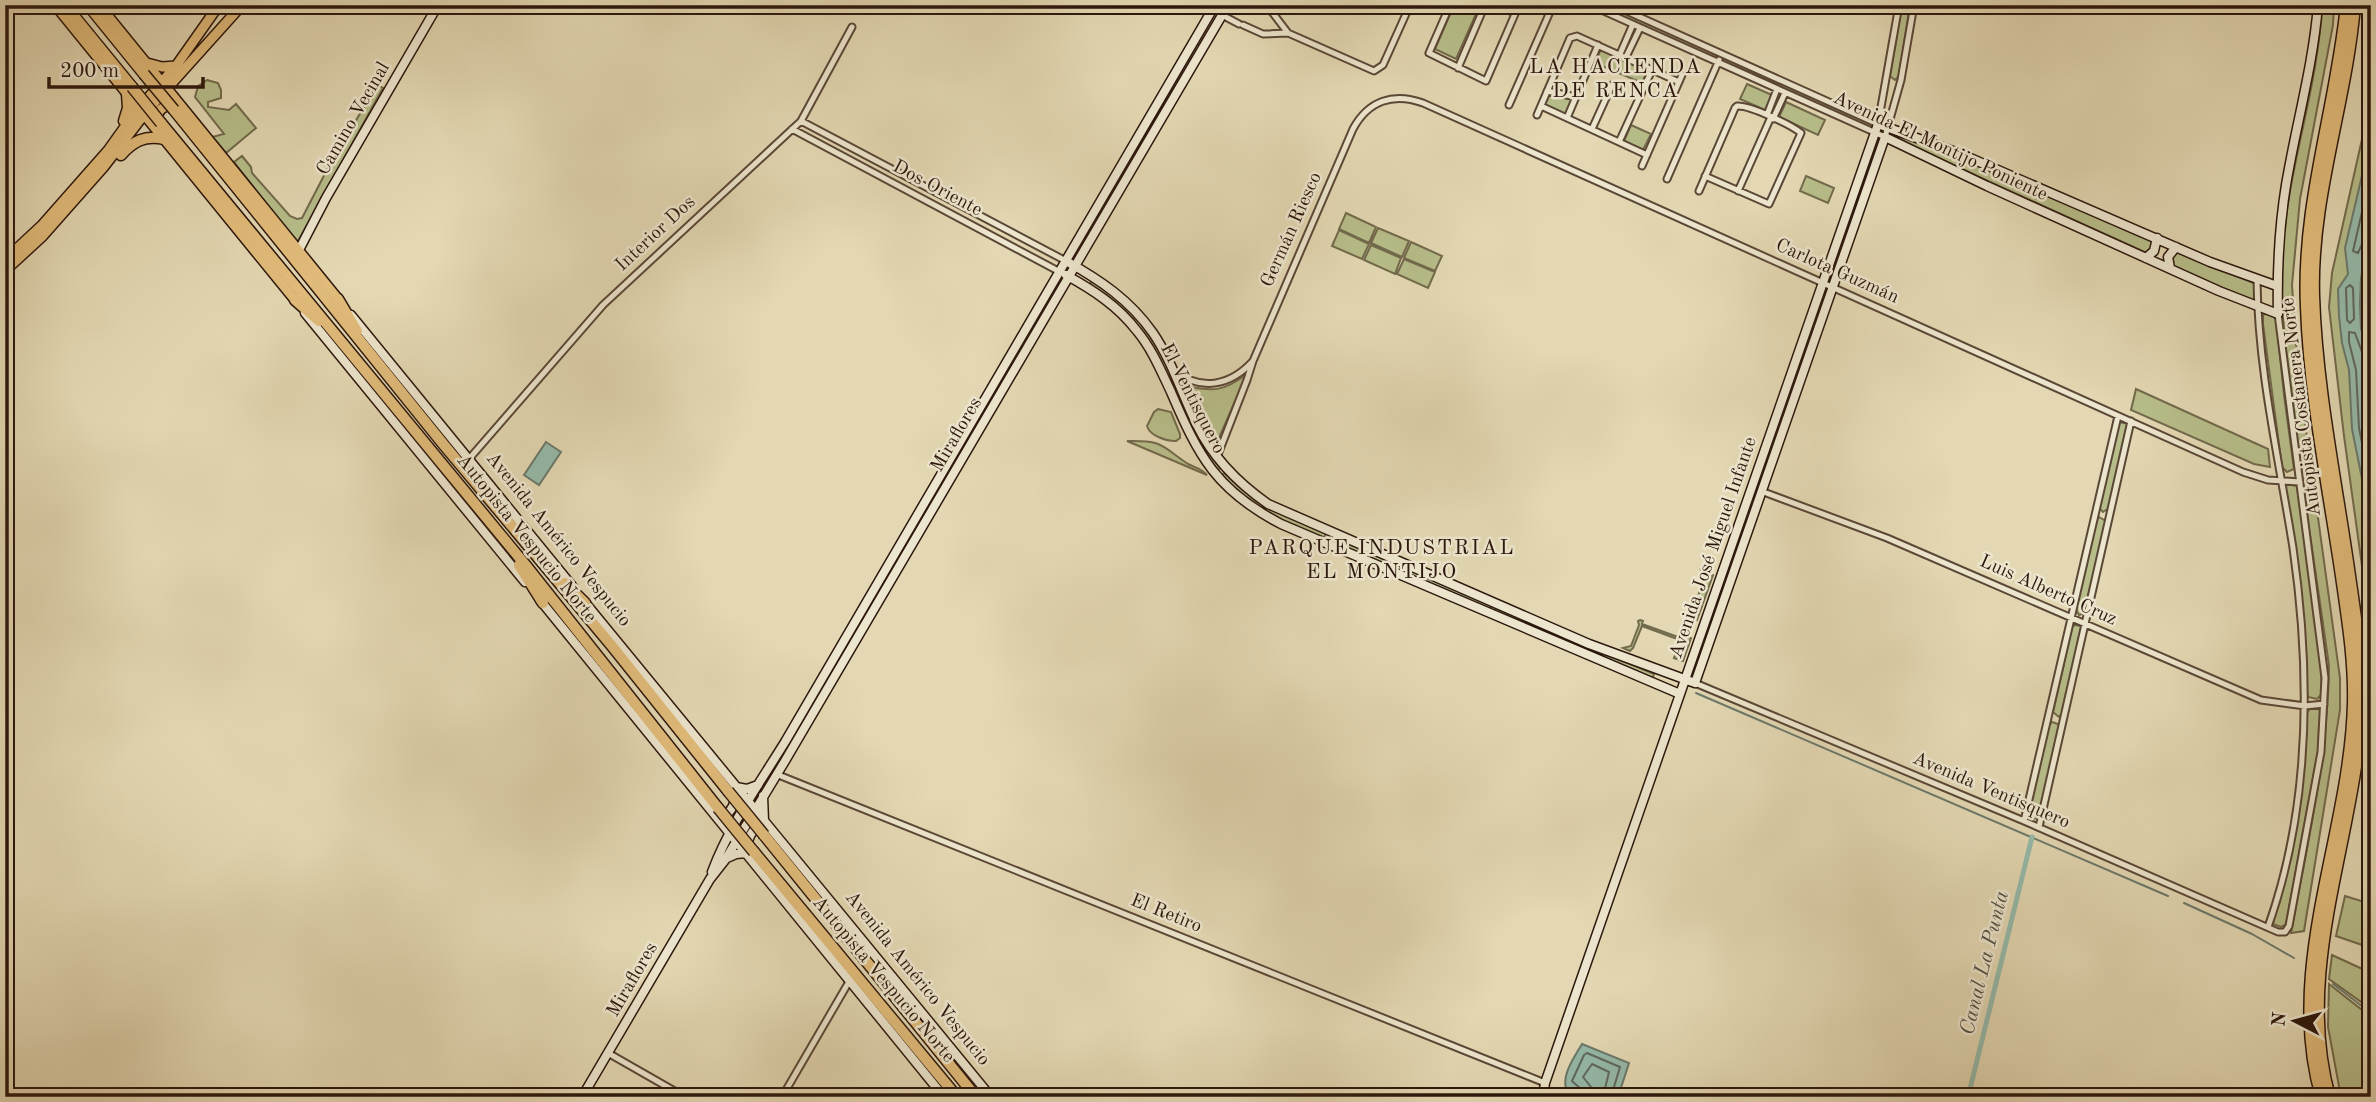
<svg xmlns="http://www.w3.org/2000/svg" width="2376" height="1102" viewBox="0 0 2376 1102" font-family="'Old Standard TT',serif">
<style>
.green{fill:#b7be8a;stroke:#726a4c;stroke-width:2}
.water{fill:#95baaa;stroke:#6b796b;stroke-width:2}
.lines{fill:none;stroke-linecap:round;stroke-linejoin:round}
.shore{stroke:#60685c;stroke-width:2}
.stream{stroke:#6b796b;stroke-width:2}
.canal{stroke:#95baaa;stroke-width:5}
.street-casing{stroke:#5a4736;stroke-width:9}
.secondary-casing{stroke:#2c170d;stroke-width:11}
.primary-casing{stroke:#2c170d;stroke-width:12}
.highway-casing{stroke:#2c170d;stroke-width:13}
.street{stroke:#ede6ce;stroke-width:5}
.secondary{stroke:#ede6ce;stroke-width:8}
.primary{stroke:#e2bc7a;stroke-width:9}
.highway{stroke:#e2bc7a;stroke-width:10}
.highway-bridge-casing{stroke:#2c170d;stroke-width:13;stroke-linecap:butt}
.highway-bridge{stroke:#e2bc7a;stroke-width:10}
.labels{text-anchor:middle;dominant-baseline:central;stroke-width:5;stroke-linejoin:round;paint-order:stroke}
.street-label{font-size:19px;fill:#2c170d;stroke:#ede6ce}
.neighbourhood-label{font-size:21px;letter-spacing:2px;fill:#2c170d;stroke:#ede6ce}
.water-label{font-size:21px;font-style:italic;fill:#515044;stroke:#ede6ce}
</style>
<rect width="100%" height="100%" fill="#e3d8b3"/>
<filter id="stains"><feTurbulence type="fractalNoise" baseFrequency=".00286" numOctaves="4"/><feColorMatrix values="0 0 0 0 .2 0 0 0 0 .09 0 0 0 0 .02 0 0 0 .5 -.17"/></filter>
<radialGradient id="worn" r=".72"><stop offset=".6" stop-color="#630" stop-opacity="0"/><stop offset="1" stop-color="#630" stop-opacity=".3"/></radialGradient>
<path class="green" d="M1454,5H1480L1456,59L1435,49Z
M1596,5H1608L1716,53V57H1711Z
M1902,5H1910L1899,76L1895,80L1890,76Z
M2322,5H2334L2333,25L2300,199L2292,285L2298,372L2340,678V710L2304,931L2291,933C2307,845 2328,757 2329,666C2318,586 2305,506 2295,425C2288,370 2280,317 2282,262C2285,175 2318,92 2322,5Z
M1601,49L1648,70L1642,83L1595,63Z
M1726,58L1874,124L1873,129L1723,62V58Z
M207,80L218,83L221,90V98L208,102V107L229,110L236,104L256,128L226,153L212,137L224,134L195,97L198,86Z
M1747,84L1772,95L1765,110L1740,99Z
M377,85L383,88L297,243L234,162L242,156L251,167L252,173L290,216L297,219L302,218L330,164Z
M1549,93L1573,99L1566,115L1544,105Z
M2371,99V631L2344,436L2329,307L2332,273Z
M1786,102L1825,120L1818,135L1779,117Z
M1631,125L1651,134L1643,150L1624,141Z
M1891,131L1951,153L2150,238L2153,242L2149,254L1889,136Z
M1879,138L1881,139L1835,274L1832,275L1830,272L1876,140Z
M1806,176L1834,188L1828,203L1800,191Z
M1346,213L1376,227L1369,243L1339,229Z
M1378,228L1409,241L1402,257L1371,243Z
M1339,230L1369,244L1362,259L1332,246Z
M1411,242L1442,256L1435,271L1404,258Z
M1371,245L1401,258L1395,274L1364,260Z
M2177,252L2254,283L2255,302L2170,265L2173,255Z
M1404,259L1435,272L1428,288L1397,274Z
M1093,280C1124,303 1152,330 1168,366C1184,401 1195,436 1220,468L1215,472L1207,460L1154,351L1089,285Z
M2265,313L2276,317L2284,395L2294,469L2287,472L2282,467L2263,324V316Z
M1007,366L1012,369L755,805L751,801Z
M1247,374L1215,447L1187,386C1214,392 1224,391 1247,374Z
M2136,389L2268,449L2270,467L2254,464L2131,410Z
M1158,409L1171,412L1180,434V438L1176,441C1166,441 1150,436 1147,426L1154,412Z
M2120,422L2127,424V428L2109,508L2103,512L2099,508L2118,426Z
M1127,441C1164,440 1161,446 1188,464C1196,468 1201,468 1207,475Z
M1224,473L1252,497L1326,533L1324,539L1280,520L1249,502L1220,477Z
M1763,473L1764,474L1704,646L1701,642L1759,475Z
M2287,484L2297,486C2307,554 2321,624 2322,694L2317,699L2308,697L2307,694L2302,603L2284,486Z
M2099,517L2106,521L2085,613L2079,615L2076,610L2096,520Z
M1330,536L1492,605L1490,611L1328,541Z
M1701,570L1713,575L1697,620L1691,618L1704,578Z
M1496,606L1654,674L1652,680L1494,612Z
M1640,620L1643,621L1642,624L1678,637L1680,634L1691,638L1683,661L1674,658L1680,640L1642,626L1633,648L1630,651L1623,648L1631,646L1639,625L1638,621Z
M2074,625L2081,626L2082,630L2063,713L2059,717L2053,712L2072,628Z
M2310,709H2319L2321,711L2318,751L2286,924L2281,927L2273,924L2293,844L2306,714Z
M2052,722L2058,724L2059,728L2039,816L2032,820L2029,813L2048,726Z
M2345,896L2368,903L2371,907V948L2336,936Z
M2332,955L2371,973V1009L2329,979Z
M2329,984L2371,1017V1097H2341L2328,1027Z"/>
<path class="water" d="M2371,137V231L2361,278L2360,304L2361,329L2371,357V537L2365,494L2352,429L2349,370L2342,343L2339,316L2338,289L2348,274L2345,248Z
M546,442L561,452L539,485L524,475Z
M1582,1044L1629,1063L1618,1097H1582L1566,1088C1562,1074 1575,1056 1582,1044Z"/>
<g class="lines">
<path class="shore" d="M2371,173L2353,251L2358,253L2363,242L2371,240
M2350,285L2353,288L2354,319L2350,323L2347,320L2346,288Z
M2371,355L2362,352L2355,333L2349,332V342L2356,370L2359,428L2371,488
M2371,364L2365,367L2366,418L2371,443
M1584,1097L1582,1090L1572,1081L1584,1055L1587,1053L1620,1067L1611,1097
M1592,1097L1591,1087L1583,1077L1592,1064L1609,1072L1603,1097"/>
<path class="stream" d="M1696,693L2168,896
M2184,903L2252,934L2294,958
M2333,984L2371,1013"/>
<path class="canal" d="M1968,1097L2032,837"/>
<defs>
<path id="street" d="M1259,5L1272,12L1288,33
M1450,5L1429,53L1486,81L1515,14L1501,5
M1590,5L1885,137L1901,80L1914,5
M1613,5L1878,124L1899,5
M1222,15L1239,24
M1243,25L1263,34L1288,33L1374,71L1383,65L1410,5
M1620,54L1633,24
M1626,57L1640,28
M1458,68L1485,5
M1547,91L1576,97
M1509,105L1553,5
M1541,106L1647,155
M1537,115L1570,38L1577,36L1679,82
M1767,115L1777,89
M1567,118L1598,45
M1773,119L1785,93
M801,121L1066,261
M792,129L1060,272
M1592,129L1612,85
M1619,142L1652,70
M1642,166L1682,75
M1667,179L1719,60
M1699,191L1735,108L1737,106C1750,105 1791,125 1801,133L1769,204L1705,176
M1738,191L1771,117
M2257,280C2258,371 2279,459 2293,548C2311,674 2311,806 2268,927
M1175,371C1202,392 1231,385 1253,361
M1217,457L1247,380L1253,361L1353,129C1368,101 1393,92 1423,103L2243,472L2268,480L2300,482
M469,459L603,305L801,121L852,27
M1761,491L1887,538L2261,700L2305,706L2324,704
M1695,683L2024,821L2278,932H2285L2289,926L2321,752L2325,678L2278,314
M776,774L1545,1083
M2024,821L2118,416
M2039,827L2131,421
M608,1053L685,1097
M782,1097L850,980"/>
<path id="secondary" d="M299,250L326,198L438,5
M2146,258L2154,251L2157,238
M1066,261C1100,280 1130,300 1153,333C1172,361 1182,394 1197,425C1213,458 1238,483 1268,504L1589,644L1695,683L1885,137L1987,186L2219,291L2278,314C2277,270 2279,228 2286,185C2296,125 2313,66 2318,5
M2170,268L2168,257L2176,247
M1066,275C1093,290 1118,306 1137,331C1152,349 1161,371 1171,392C1199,457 1216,490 1281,524L1680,694
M305,313L525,582
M351,315L573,587
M540,600L944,1097
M583,600L991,1097
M722,818C733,811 737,800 736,787L747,789L758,785
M727,858L736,854L747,853C745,840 753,828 764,821L763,796
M712,872C729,826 759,784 785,742L1215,5
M582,1097L710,879L725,860L785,761L1228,5
M1543,1097L1545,1083L1878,124L1961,154L2210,262L2277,286"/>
<path id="primary" d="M55,5L295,300
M99,5L338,299
M147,63L162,67L176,66
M141,106L176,66L219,5
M145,113L242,5
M153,122L161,109L175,101"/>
<path id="highway" d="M65,5L132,87
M88,5L144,74
M174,110L444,445L612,646L728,791
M124,121L128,108L127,94
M161,123L527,567L718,808
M121,155C133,141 145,135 164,139
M13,253L42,226L109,150L139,108
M5,270L42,236L103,167L144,114
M338,299L357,331
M295,300L319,321
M519,565L543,603
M565,583L585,603
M764,835L976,1097
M754,852L957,1097
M2321,1097C2283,966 2350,834 2353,703C2354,660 2347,618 2341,576C2328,488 2309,395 2306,307C2301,204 2336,107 2346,5
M2330,1097C2293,966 2358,834 2362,703C2363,660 2356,618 2350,576C2337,483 2317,389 2314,296C2311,197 2347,103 2355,5"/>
</defs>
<use href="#street" class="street-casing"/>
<use href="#secondary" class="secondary-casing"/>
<use href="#primary" class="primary-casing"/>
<use href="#highway" class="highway-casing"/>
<use href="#street" class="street"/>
<use href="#secondary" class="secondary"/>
<use href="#primary" class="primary"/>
<use href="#highway" class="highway"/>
<defs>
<path id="highway-bridge" d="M144,74L174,110
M132,87L161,123
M728,791L764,835
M718,808L754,852"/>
</defs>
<use href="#highway-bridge" class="highway-bridge-casing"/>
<use href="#highway-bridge" class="highway-bridge"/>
</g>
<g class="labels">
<g class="street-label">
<text transform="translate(354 119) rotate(-60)">Camino Vecinal</text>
<text transform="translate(1940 147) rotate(25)">Avenida El Montijo Poniente</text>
<text transform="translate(937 189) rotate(28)">Dos Oriente</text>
<text transform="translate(1292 230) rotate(-66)">Germán Riesco</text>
<text transform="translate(656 234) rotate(-43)">Interior Dos</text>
<text transform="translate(1837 272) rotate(24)">Carlota Guzmán</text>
<text transform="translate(1192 399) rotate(63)">El Ventisquero</text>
<text transform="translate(2302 407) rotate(-97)">Autopista Costanera Norte</text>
<text transform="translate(957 435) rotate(-60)">Miraflores</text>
<text transform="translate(526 539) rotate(51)">Autopista Vespucio Norte</text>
<text transform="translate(558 540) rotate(51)">Avenida Américo Vespucio</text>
<text transform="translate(1714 548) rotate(-71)">Avenida José Miguel Infante</text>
<text transform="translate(2048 591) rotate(24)">Luis Alberto Cruz</text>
<text transform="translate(1991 791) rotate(23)">Avenida Ventisquero</text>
<text transform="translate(1166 914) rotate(22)">El Retiro</text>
<text transform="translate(917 979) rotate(51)">Avenida Américo Vespucio</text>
<text transform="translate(633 980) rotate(-60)">Miraflores</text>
<text transform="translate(883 980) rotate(50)">Autopista Vespucio Norte</text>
</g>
<g class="neighbourhood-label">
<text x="1616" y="67">LA HACIENDA<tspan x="1616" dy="24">DE RENCA</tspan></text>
<text x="1382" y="548">PARQUE INDUSTRIAL<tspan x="1382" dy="24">EL MONTIJO</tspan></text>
</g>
<g class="water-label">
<text transform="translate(1985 963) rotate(-76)">Canal La Punta</text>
</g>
</g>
<rect width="2376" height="1102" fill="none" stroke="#e3d8b3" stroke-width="28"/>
<rect x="7" y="7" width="2362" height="1088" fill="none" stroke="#2c170d" stroke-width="3.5"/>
<rect x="14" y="14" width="2348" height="1074" fill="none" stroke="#2c170d" stroke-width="2"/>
<g transform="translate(2295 1021) rotate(276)" stroke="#ede6ce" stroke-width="5" paint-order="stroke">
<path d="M0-5L12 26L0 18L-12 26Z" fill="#2c170d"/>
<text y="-10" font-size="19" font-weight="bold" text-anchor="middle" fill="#2c170d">N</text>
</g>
<path d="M49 77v10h154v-10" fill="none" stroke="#2c170d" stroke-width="3.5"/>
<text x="60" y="77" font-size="21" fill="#2c170d" stroke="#ede6ce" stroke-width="5" paint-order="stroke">200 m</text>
<rect width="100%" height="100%" filter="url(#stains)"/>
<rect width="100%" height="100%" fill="url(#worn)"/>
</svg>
